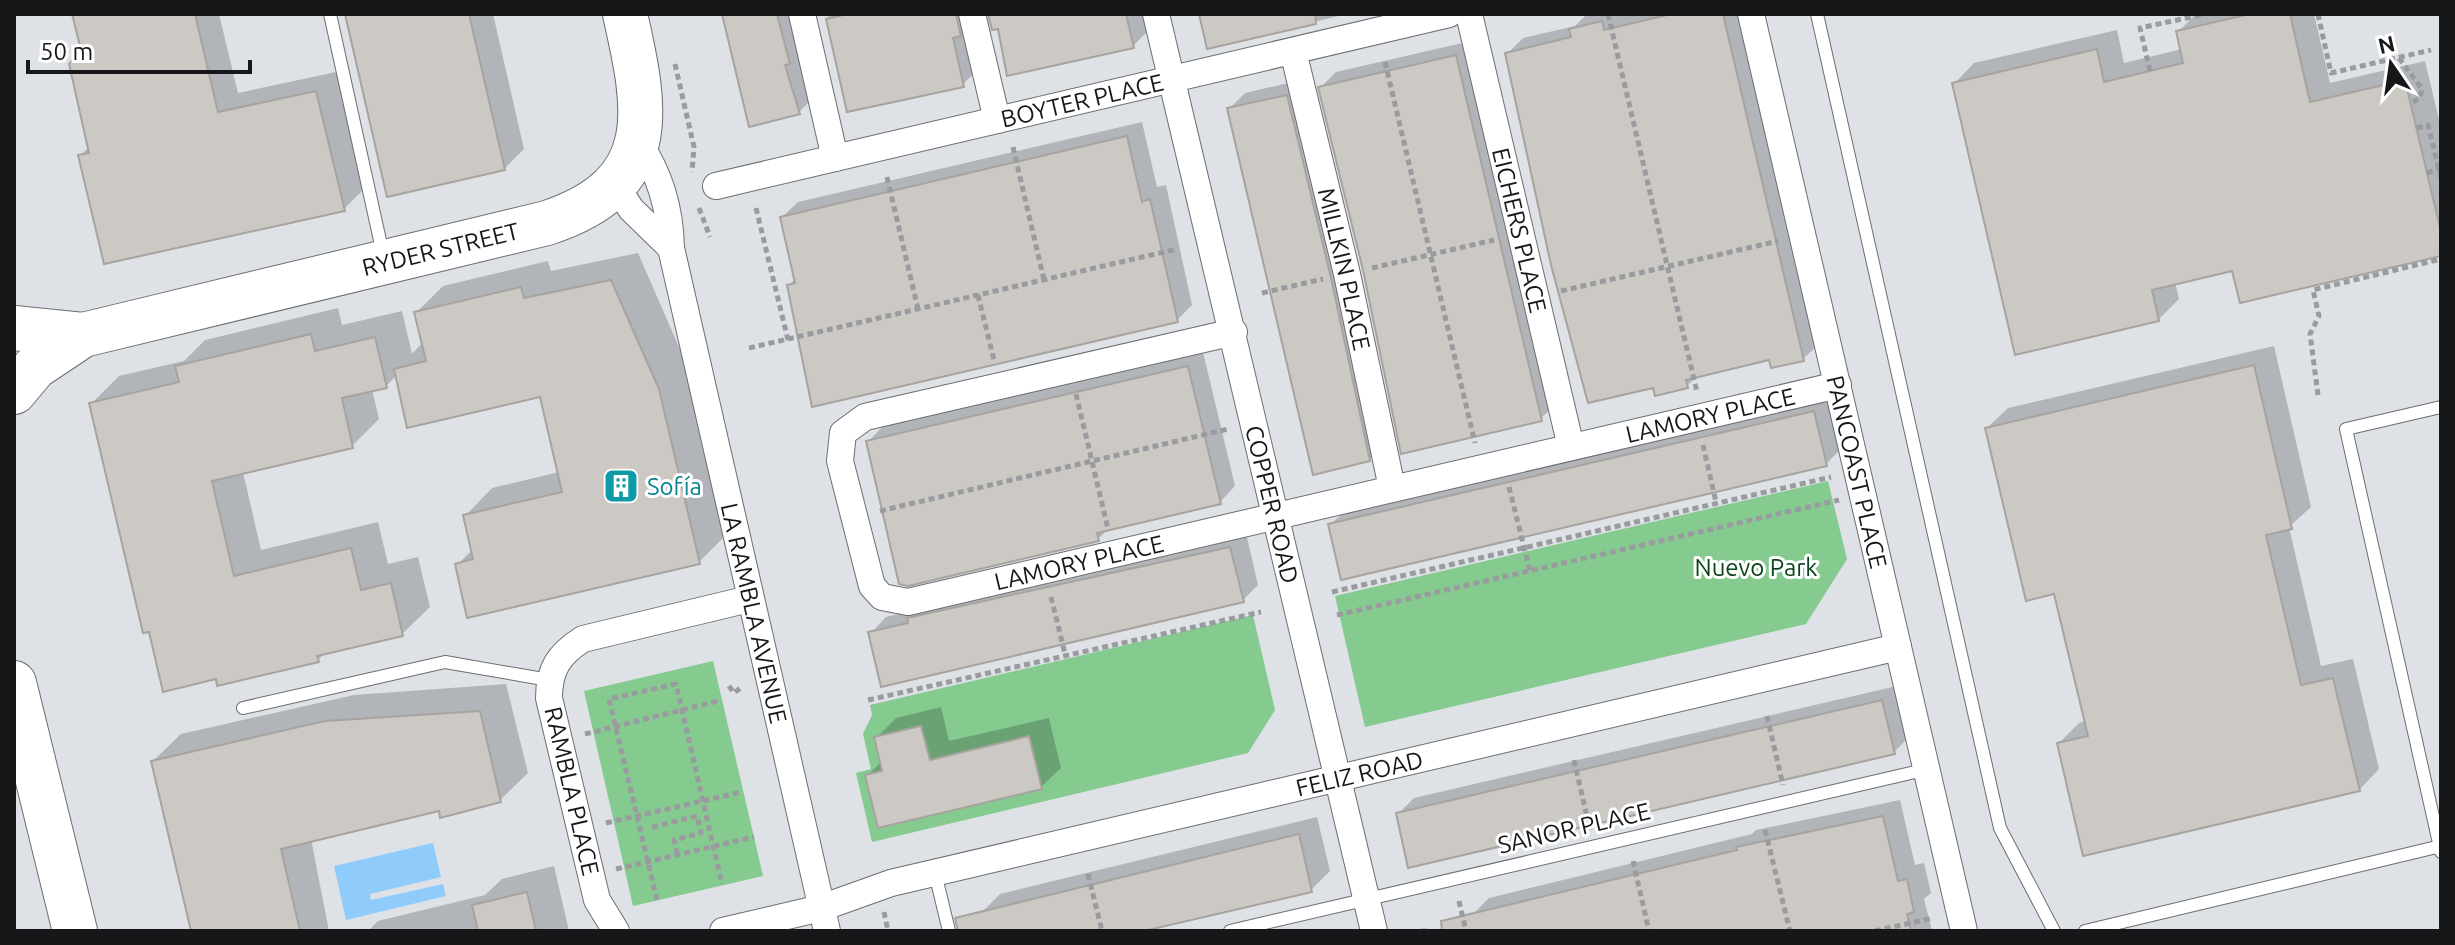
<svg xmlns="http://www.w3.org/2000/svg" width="2455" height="945" viewBox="0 0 2455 945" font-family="Ubuntu,sans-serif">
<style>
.green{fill:#85cb90}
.water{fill:#8fccfc}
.shadow{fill:#0003}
.building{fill:#ccc8c4;stroke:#a7a39f;stroke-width:2}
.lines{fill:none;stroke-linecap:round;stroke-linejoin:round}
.lane-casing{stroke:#6b6d71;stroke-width:14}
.street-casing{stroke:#6b6d71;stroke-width:28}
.highway-casing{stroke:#6b6d71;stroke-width:46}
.path{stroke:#999b9f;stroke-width:5;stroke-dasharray:6 4;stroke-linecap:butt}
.lane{stroke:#fff;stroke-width:12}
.street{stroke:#fff;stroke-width:26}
.highway{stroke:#fff;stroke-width:44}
.labels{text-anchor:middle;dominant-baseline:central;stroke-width:6;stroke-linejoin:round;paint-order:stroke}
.street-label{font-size:24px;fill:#161718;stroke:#fff}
.culture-label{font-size:24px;fill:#0d838f;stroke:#fff;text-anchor:start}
.park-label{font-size:24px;fill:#0d441c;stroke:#fff}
</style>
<rect width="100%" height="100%" fill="#dee1e6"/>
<path class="green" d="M1828,481L1847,559L1806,624L1365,727L1335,596Z
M1253,615L1275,710L1248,753L872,842L856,773L871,769L863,734L872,715L870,705Z
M713,661L763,876L633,906L584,691Z"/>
<path class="water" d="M433,843L441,877L370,894L371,900L443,884L446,896L346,920L334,866Z"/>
<path class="shadow" d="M74,14H219L238,93L336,72L364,189L344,209L80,156L90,146L83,50Z
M347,14H493L524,149L504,169Z
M725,14H802L819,92L799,112Z
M828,14H980L983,65L962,85L849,110Z
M989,14H1150L1153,26L1133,46L999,27Z
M1201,14H1347L1209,47Z
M1587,14H1741L1819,344L1803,359L1771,358L1698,375L1687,386L1508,53L1523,38L1575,26Z
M2196,14H2314L2330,83L2425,61L2441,128V254L2233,269L2175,282L2179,299L2158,320L1954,84L1974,63L2117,30L2124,63L2182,49L2178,32Z
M1471,41L1556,404L1540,419L1365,270L1320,88L1336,72Z
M1302,80L1385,444L1369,460L1229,109L1245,93Z
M1142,122L1157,187L1166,185L1192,305L1177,320L789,285L796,278L782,217L798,202Z
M638,253L685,361L726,535L699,562L457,565L473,549L465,516L492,488L559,472L541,395L397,375L386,386L372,389L379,419L352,446L243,472L261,550L378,522L388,564L418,557L430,607L402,634L326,652L318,660L219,684L91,404L119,376L184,361L205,340L338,308L342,325L402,311L412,354L423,342L416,313L443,286L548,261L551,271Z
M2274,346L2311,507L2289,527L2321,666L2353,659L2379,769L2359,790L2059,743L2079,723L2086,721L2056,592L1987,428L2008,408Z
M1203,352L1235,486L1220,502L1109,528L1098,539L868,442L883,426Z
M1829,397L1842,448L1826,464L1330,525L1346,510Z
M1246,533L1258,585L1242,601L871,633L886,617Z
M506,684L528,773L500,800L440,809L311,839L329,931H193L153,761L181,734L354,695Z
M1897,686L1909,737L1894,752L1398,814L1414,798Z
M941,707L949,741L1049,718L1061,768L1040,788L867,776L882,761L876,738L896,718Z
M1900,800L1915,865L1924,863L1931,893L1924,899L1932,931H1475L1472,915L1489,898L1752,834L1756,830Z
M1317,817L1330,871L1311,890L1134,931H986L982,912L1000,894Z
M554,866L569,931H368L378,921L485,895L502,879Z"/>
<path class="building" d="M72,14H195L218,112L316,91L345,211L104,264L78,155L89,153L69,64L81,50Z
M345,14H469L505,170L387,197Z
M722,14H777L790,64L785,65L800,114L749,127Z
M847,14H956L961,36L953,38L964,87L847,112L826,19Z
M988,14H1126L1134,48L1007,76L998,29L992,30Z
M1199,14H1315L1316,24L1207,49Z
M1671,14H1723L1804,361L1771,368L1769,360L1686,380L1688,388L1655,396L1653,388L1588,403L1551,265L1505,53L1571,37L1569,29L1602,21L1604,30Z
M2250,14H2290L2310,102L2405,80L2441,232V256L2240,303L2232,271L2152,290L2159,321L2015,355L1952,83L2097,49L2104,82L2183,63L2176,31Z
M1456,55L1542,421L1401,454L1363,270L1318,87Z
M1287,95L1331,278L1370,461L1313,475L1227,108Z
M1127,136L1142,202L1150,199L1178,322L812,407L787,285L795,283L780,217Z
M611,280L659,389L700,564L467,618L455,564L473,559L463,515L562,492L540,397L407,428L394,369L426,361L414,312L521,287L524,298Z
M311,334L315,351L375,337L387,388L342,398L353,448L212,481L234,576L351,548L361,590L391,583L403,636L317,656L319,662L217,686L216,679L163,692L149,632L143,633L89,403L179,382L175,366Z
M2254,365L2292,529L2266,535L2301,685L2333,678L2360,791L2083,856L2057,743L2088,736L2054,594L2026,601L1985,428Z
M1188,366L1221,504L1097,533L1099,541L908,586L899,584L866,441Z
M1814,411L1827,466L1341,580L1328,524Z
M1230,547L1244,602L881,687L868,632L908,623L907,618Z
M1882,700L1895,754L1408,868L1396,813Z
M480,711L501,802L440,818L439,811L281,849L300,931H191L151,761L325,721Z
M921,726L930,760L1029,736L1042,789L878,828L865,775L882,771L874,737Z
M1883,816L1898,881L1907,879L1914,912L1907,914L1911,931H1442L1441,921L1737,850L1736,847Z
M1299,834L1312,892L1144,931H958L955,918Z
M527,892L536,931H478L472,905Z"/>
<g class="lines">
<defs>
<path id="lane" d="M330,14L383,254
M1817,14L2000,828L2054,931
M2441,407L2346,429L2441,852
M243,708L445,662L549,680
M935,873L949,931
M1230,931L1928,769
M2085,931L2441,846"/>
<g id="street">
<path d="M802,14L835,158"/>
<path d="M972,14L997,120"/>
<path id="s1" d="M1156,14L1374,931"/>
<path id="s2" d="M1469,14L1571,447"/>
<path id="s3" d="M1751,14L1964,931"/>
<path id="s4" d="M1293,51L1347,274L1392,488"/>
<path id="s5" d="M638,141C660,175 670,207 671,248L827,931"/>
<path d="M614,183L631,209L671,248"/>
<path id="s6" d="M716,186L1449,14"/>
<path id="s7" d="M1234,332L865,417L843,433L840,461L872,586L882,597L908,602L1838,385"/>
<path d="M616,931L597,900L549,698C549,669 559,654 583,639L749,599"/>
<path id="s8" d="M723,931L821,908L891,883L1898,647"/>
</g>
<g id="highway">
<path d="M14,328L83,335"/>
<path id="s9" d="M14,392L35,367L83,335L547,223C662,185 647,111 625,14"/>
<path d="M14,683L75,931"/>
</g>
</defs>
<use href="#lane" class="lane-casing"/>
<use href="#street" class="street-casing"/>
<use href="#highway" class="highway-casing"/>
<path class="path" d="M1608,14L1697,392
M2318,14L2331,73L2431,50
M2399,58L2422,89L2420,98L2411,103
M1385,62L1475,443
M675,64L694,147L692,172
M2150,71L2140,28L2205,14
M2417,128L2428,125L2441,178
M1013,147L1044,280
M2427,173L2439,169
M887,177L918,309
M699,208L710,237
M756,208L788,340
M1372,268L1494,240
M1561,291L1778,241
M1262,293L1323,279
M978,295L994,360
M749,348L1177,249
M1076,394L1108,529
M2318,395L2310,334L2319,316L2313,290L2441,259
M1703,445L1716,502
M1509,487L1530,571
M880,511L1228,429
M1332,592L1831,477
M1051,597L1065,654
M1337,615L1839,500
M729,686L734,693L743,686
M868,700L1261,612
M1767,716L1783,785
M585,734L718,701
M1574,760L1590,830
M606,823L742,792
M652,827L697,816L701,833L674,840L677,854
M1765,830L1790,931
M1633,861L1649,931
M616,869L754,837
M1088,874L1102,931
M657,900L609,699L676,684L722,884
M1459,901L1466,931
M884,912L888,931
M1421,931H1430
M1875,931L1933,918"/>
<use href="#lane" class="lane"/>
<use href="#street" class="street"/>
<use href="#highway" class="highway"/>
</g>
<defs>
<symbol id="building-square" viewBox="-11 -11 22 22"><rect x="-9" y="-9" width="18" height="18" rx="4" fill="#0f9aa8" stroke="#fff"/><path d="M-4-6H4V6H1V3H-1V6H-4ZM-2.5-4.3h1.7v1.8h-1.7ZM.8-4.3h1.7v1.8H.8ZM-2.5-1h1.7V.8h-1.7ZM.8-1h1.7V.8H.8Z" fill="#fff"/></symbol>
</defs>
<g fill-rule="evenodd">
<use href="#building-square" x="601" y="466" width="40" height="40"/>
</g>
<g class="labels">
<g class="street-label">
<text stroke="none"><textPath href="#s6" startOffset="376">BOYTER PLACE</textPath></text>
<text stroke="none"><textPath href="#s2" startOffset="222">EICHERS PLACE</textPath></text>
<text stroke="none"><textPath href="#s9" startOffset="458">RYDER STREET</textPath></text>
<text stroke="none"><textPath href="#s4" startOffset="224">MILLKIN PLACE</textPath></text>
<text stroke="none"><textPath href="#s7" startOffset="1428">LAMORY PLACE</textPath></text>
<text stroke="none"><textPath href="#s3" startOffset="470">PANCOAST PLACE</textPath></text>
<text stroke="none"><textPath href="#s1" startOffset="504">COPPER ROAD</textPath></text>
<text stroke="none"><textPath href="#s7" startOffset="780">LAMORY PLACE</textPath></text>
<text stroke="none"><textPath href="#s5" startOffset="488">LA RAMBLA AVENUE</textPath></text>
<text stroke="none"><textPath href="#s8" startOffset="656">FELIZ ROAD</textPath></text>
<text transform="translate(572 791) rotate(77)">RAMBLA PLACE</text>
<text transform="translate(1574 828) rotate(-13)">SANOR PLACE</text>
</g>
<g class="culture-label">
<text x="647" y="486">Sofía</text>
</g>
<g class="park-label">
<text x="1756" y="567">Nuevo Park</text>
</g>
</g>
<rect width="2455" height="945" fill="none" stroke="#161718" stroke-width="32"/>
<g transform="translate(2391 64) rotate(347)" stroke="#ffffff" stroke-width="6" paint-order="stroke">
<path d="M0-6L14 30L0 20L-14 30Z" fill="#161718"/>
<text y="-12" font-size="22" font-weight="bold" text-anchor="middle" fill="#161718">N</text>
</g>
<path d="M28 60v12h222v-12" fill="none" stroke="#161718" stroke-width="4"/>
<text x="40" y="60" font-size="24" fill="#161718" stroke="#ffffff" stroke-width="6" paint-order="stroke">50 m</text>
</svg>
